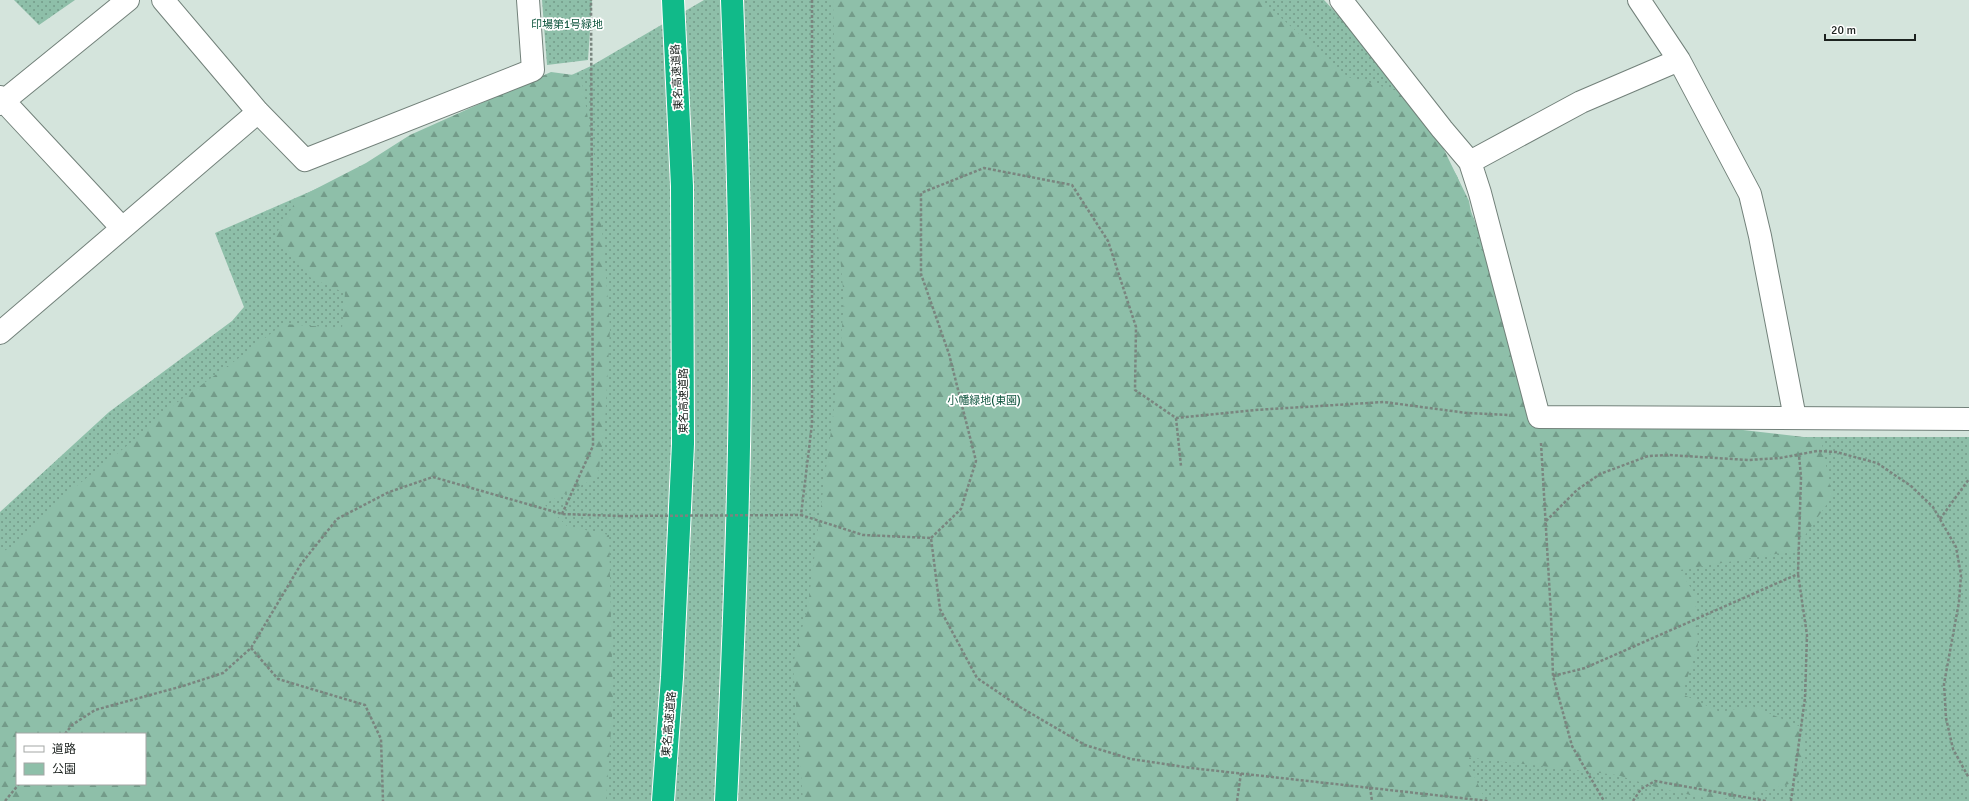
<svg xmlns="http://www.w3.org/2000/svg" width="1969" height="801" viewBox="0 0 1969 801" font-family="Signika,'Noto Sans JP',sans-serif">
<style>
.green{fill:url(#green-dots);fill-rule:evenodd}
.forest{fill:url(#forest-firs);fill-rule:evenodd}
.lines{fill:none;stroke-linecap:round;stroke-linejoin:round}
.street-casing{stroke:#72817a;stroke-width:24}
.highway-casing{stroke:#fff;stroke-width:24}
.path{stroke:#7a857f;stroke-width:2.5;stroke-dasharray:3 2;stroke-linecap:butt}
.street{stroke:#fff;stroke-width:22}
.highway{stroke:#11ba89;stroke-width:22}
.path-bridge{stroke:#7a857f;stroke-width:2.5;stroke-dasharray:3 2;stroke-linecap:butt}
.labels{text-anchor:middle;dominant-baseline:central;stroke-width:3.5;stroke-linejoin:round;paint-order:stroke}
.park-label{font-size:11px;fill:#125740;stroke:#fff}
.street-label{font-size:11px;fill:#1c221f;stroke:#fff}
</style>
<defs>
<pattern id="green-dots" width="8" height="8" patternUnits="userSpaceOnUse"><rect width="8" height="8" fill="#8ebfa9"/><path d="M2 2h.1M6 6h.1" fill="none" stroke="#739b89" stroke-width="1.8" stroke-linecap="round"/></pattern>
<pattern id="forest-firs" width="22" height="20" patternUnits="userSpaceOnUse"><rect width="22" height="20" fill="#8ebfa9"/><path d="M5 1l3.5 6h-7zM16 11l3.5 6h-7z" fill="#739b89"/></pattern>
</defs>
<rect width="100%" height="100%" fill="#d4e4dc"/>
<path class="green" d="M14,0H75L39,25Z
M542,0H592L588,60L547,65Z
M704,0H1324L1387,67L1457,176L1561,440L1713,437H1969V801H0V512L109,412L232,321L244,307L215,233L479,118L591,66ZM17,734H145V784H17Z"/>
<path class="forest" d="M833,0H1261L1348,77L1416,96L1430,121L1469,201L1476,240L1507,296L1537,427H1717L1821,439L1832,497L1794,551L1680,570L1695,595L1698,645L1682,694L1720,712L1752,706L1801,727L1805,752L1796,782L1757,793L1715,800L1662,789L1617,775L1465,757L1486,801H803L793,664L808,605L839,370L844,299L835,201L836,110Z
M551,72L581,76L595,162L604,249L610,329L605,422L598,477L544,504L567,526L609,535L613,702L606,801H0V553L15,545L69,492L128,445L168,409L250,350L283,324L342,328L345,293L311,278L274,237L298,198L366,163L410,135ZM17,734H145V784H17Z"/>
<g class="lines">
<defs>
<path id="street" d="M163,0L258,112L305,160L533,70L528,0
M1341,0L1442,129L1470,162L1480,193L1539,417L1969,419
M1639,0L1679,60L1750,194L1760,236L1795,418
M0,97L122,228
M0,104L128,0
M1470,162L1581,102L1679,60
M0,333L258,112"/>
<path id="highway" d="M663,801L672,677L683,444L682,186L673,0
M726,801C733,659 739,517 740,374C741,250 737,125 732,0"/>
</defs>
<use href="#street" class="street-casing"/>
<use href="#highway" class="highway-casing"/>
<path class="path" d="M812,0V424L801,515L863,535L931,538L940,609L977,678L1020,707L1085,745L1131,759L1191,768L1488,801
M1176,418L1181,466
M1541,443L1551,615L1553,676L1572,746L1604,801
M562,514L593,446L591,0
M1940,519L1969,479
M1546,521L1577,490L1600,474L1648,456L1668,455L1748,460L1780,458L1817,451L1836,452L1877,463L1911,486L1933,507L1956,547L1961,575L1959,602L1944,684L1946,718L1953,749L1969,778
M931,538L961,509L976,461L949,354L921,274V193L984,168L1072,185L1108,241L1136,327L1135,390L1176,418L1255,410L1384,402L1467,413L1510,415
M251,648L278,679L365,705L381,739L383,801
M1553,676L1585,668L1798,574L1801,477L1799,455
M65,734L72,725L95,710L183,686L223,673L251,648L301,564L337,519L389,492L433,477L562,514L620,516
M1370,787L1372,801
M5,801L19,784
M1237,801L1241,773
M1633,801L1641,789L1655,781L1766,801
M1791,801L1805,698L1807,635L1798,574"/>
<use href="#street" class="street"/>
<use href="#highway" class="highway"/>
<path class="path-bridge" d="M620,516L801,515"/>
</g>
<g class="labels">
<g class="park-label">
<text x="567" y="24">印場第1号緑地</text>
<text x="984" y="400">小幡緑地(東園)</text>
</g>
<g class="street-label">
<text transform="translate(677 77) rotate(-93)">東名高速道路</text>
<text transform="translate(683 401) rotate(-90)">東名高速道路</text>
<text transform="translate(669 724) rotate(-85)">東名高速道路</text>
</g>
</g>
<rect x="16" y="733" width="130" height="52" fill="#ffffff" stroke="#a4a7a5"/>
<rect x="24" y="746" width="20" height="6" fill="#ffffff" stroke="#a4a7a5"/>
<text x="52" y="753" font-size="12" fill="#1c221f">道路</text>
<rect x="24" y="763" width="20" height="12" fill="#8ebfa9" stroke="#a4a7a5"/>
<text x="52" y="773" font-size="12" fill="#1c221f">公園</text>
<path d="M1825 34v6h90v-6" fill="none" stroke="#1c221f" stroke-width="2"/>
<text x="1831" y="34" font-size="12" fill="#1c221f" stroke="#ffffff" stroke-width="3" paint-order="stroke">20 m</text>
</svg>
